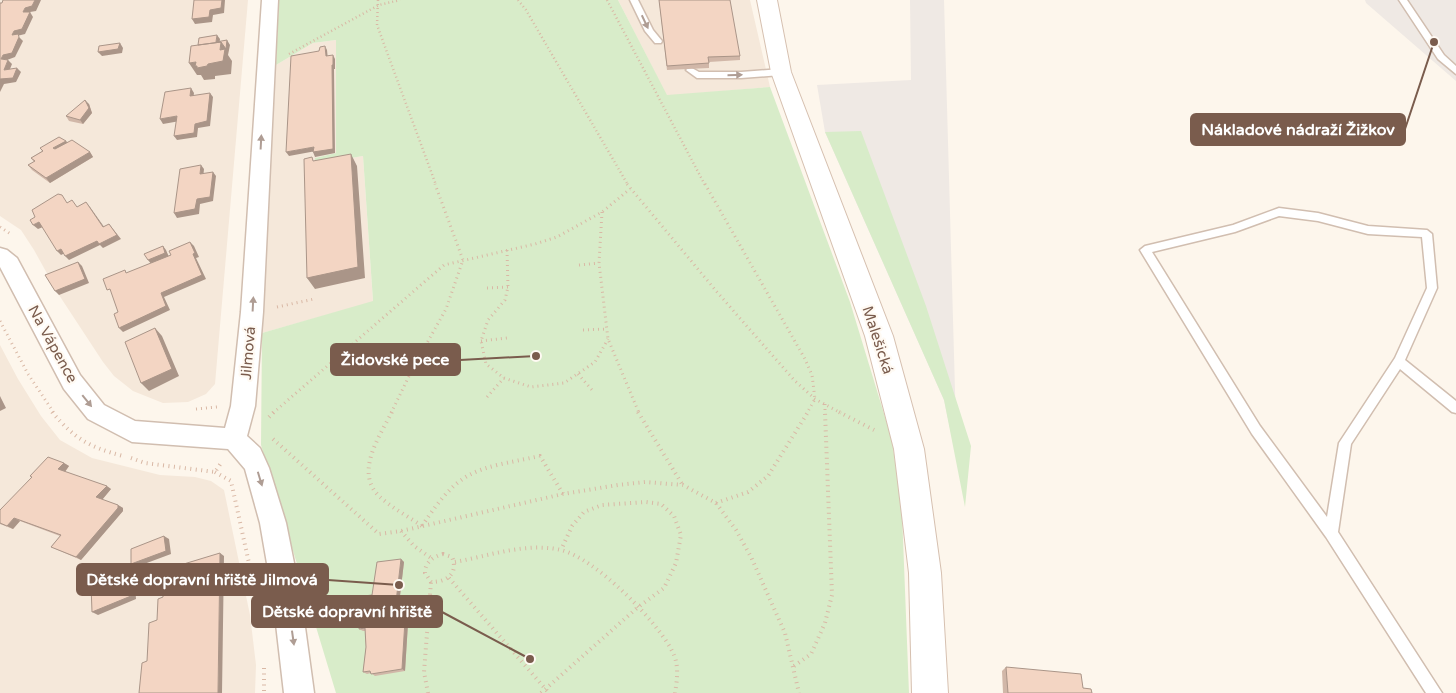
<svg xmlns="http://www.w3.org/2000/svg" width="1456" height="693" viewBox="0 0 1456 693" font-family="'Varela Round',sans-serif">
<style>
.residential{fill:#f5e8da}
.industrial{fill:#efe9e4}
.green{fill:#d8ecc9;fill-rule:evenodd}
.lines{fill:none;stroke-linecap:round;stroke-linejoin:round}
.lane-casing{stroke:#d1beb0;stroke-width:3}
.street-casing{stroke:#d1beb0;stroke-width:3}
.secondary-casing{stroke:#d6c0b0;stroke-width:2}
.path-far2{stroke:#d9b8a5;stroke-width:2.5;stroke-dasharray:1 3;stroke-linecap:butt}
.path-far1{stroke:#d9b8a5;stroke-width:3;stroke-dasharray:1 4;stroke-linecap:butt}
.path{stroke:#d9b8a5;stroke-width:4;stroke-dasharray:1 4.5;stroke-linecap:butt}
.lane{fill:#fff;fill-rule:evenodd}
.street{fill:#fff;fill-rule:evenodd}
.secondary{fill:#fff;fill-rule:evenodd}
.wall{fill:#d1b7a8}
.shaded-wall{fill:#aa9588}
.building{fill:#f3d5c3;stroke:#aa9588}
.oneway{fill:#af9d94}
.labels{text-anchor:middle;dominant-baseline:central;stroke-width:4.5;stroke-linejoin:round;paint-order:stroke}
.street-label{font-size:15px;fill:#7a5c4d;stroke:#fffaf3}
.leader{fill:none;stroke:#7a5c4d;stroke-width:2}
.callout-dot{fill:#7a5c4d;stroke:#fffaf3;stroke-width:2}
.callout{fill:#7a5c4d;stroke:#7a5c4d;stroke-width:2}
.callout-label{font-size:16px;text-anchor:middle;font-weight:bold;fill:#fff}
</style>
<rect width="100%" height="100%" fill="#fdf6ec"/>
<path class="residential" d="M0,0H248L215,384L206,394L188,402L163,403L133,391L114,376L103,362L59,295L34,250L21,230L0,216Z
M618,0H750L770,87L667,96Z
M336,40V153L315,158V164L363,156L373,302L262,333L276,65L313,43Z
M0,345L18,379L41,416L60,440L92,458L160,475L195,477L211,481L224,490L250,615L256,665L255,693H0Z"/>
<path class="industrial" d="M910,0H944L957,461L944,400L825,132L817,85L911,80Z
M1365,0H1456V81L1366,3Z"/>
<path class="green" d="M279,0H618L667,95L770,87L850,302L892,440L902,513L909,693H336L261,445L262,333L373,301L363,156L315,164V158L336,153V40L313,43L276,65ZM375,598L399,604L383,607L381,618L393,625L363,631Z
M861,131L926,306L971,446L965,507L944,400L825,132Z"/>
<g class="lines">
<defs>
<path id="lane" d="M630,0H638L653,30L662,41L661,43H655L645,31Z
M1399,0H1407L1444,55L1456,66V74L1438,59Z
M690,67L699,72H741L781,69L785,72L781,75L741,78H697L686,70Z
M1279,208L1318,213L1368,226L1427,230L1432,234L1437,288L1405,360L1456,401V413L1452,412L1400,369L1351,444L1338,532L1442,693H1426L1326,537L1252,434L1140,250L1145,246L1233,225ZM1279,216L1318,221L1368,234L1422,237L1427,288L1395,358L1339,443L1327,517L1260,426L1152,252L1235,232Z"/>
<path id="street" d="M262,0H278L263,312L255,406L247,436L260,448L269,468L286,523L301,598L314,693H284L273,598L260,523L245,469L228,449L132,442L88,419L64,389L0,267V248L7,250L17,258L80,375L104,405L135,421L225,428L231,406L241,312Z"/>
<path id="secondary" d="M757,0H777L791,72L893,336L924,449L941,573L948,693H912L909,573L894,449L865,336L771,72Z"/>
</defs>
<use href="#lane" class="lane-casing"/>
<use href="#street" class="street-casing"/>
<use href="#secondary" class="secondary-casing"/>
<path class="path-far2" d="M378,0L377,25L436,185
M518,0L526,10L628,185
M607,0L705,185
M289,54L379,5L400,0"/>
<path class="path-far1" d="M627,184L717,292L794,380L815,399L841,413
M705,184L805,359L812,375L815,399L807,413
M602,212L599,263L608,339L639,413
M0,227L12,235
M507,250L508,287L505,300L488,320L481,341L486,364L504,378L531,387L564,383L595,362L608,339
M579,265L599,263
M487,288L508,287
M277,307L314,299
M0,321L28,374L54,413
M583,330L607,329
M481,341L507,338
M578,374L592,390
M487,397L504,378
M825,404V413
M196,409L217,407
M273,413L444,265L535,244L557,237L602,212L630,189
M391,413L412,370L446,309L463,260L435,184"/>
<path class="path" d="M52,412C75,439 89,447 123,456
M392,412C379,437 354,473 380,497C392,508 409,517 422,526
M638,412L682,484
M839,412L874,430
M269,417L274,412
M273,439L379,534L401,531L563,494L618,485L645,482L683,485L716,503L736,530L751,557L785,633L799,693
M131,458L145,463L215,472L221,463
M215,472L231,481L254,586
M716,503L748,492L768,476L808,412
M422,526C461,467 474,470 540,456L563,494
M401,531L414,546L431,558
M443,554L452,557C459,574 446,582 431,582L425,573C425,562 433,557 443,554Z
M455,562C488,556 527,542 561,550C595,558 660,623 674,655C679,667 677,681 675,693
M449,578L549,693
M794,666L811,654L825,623L832,595L825,412
M264,668V693
M428,693L424,672L431,582
M541,693L637,608L664,588L676,563L681,535L674,516L661,504L646,502L602,505L584,512L572,526L561,550"/>
<use href="#lane" class="lane"/>
<use href="#street" class="street"/>
<use href="#secondary" class="secondary"/>
</g>
<path class="wall" d="M659,0L740,56V60L709,62V68L667,70Z
M89,104L92,113L83,124L69,121L66,116Z
M66,141L67,142L90,152L93,157L50,183L32,170L28,165L34,162L31,158L42,151L40,148Z
M64,463L69,466L65,472L111,489L102,500L118,505L123,508V511L81,560L51,547L60,536L20,521L13,529L0,524V510Z
M401,559L404,562L399,604L383,607L382,615L394,616L393,622L405,620L408,623L405,671L375,676L371,673L367,674L363,672L366,647L365,631H363L359,629L372,595Z
M1006,667L1083,688L1092,693H1003L1002,671Z"/>
<path class="shaded-wall" d="M35,0H41L36,11L30,12L33,17L25,34L17,36L12,35L25,8Z
M222,0H225L224,13L213,15L212,22L195,24L192,19L210,10Z
M217,35L220,39L219,47L216,42Z
M19,37L23,41L15,57L7,60L1,59L3,55Z
M227,40L230,45L228,55L232,61L231,74L215,76V79L204,80L201,75H197L189,63L196,62L208,64L220,50L221,42Z
M120,43L123,48L122,53L102,56L98,52Z
M325,46L327,50L328,60L326,56Z
M333,55L335,59V69H334L335,153L315,157L313,152Z
M8,60L12,64L8,74L4,70Z
M17,68L21,72L16,82L4,84L0,92V79Z
M191,88L194,93L193,100L190,96Z
M210,93L213,97L210,126L198,128L197,137L177,140L174,136L195,124Z
M85,100L89,104L92,113L83,124L80,120Z
M177,116L180,121L163,124L160,119Z
M66,141L70,146L57,153L53,148Z
M314,147L316,151L289,156L286,152Z
M90,152L93,157L50,183L46,178Z
M351,154L357,166L365,278L315,289L307,278Z
M201,165L204,169L203,179L200,174Z
M213,172L216,176L213,201L200,204L199,214L177,218L174,213L197,199Z
M86,202L90,207L107,231L103,227Z
M39,222L43,227L38,229L33,225Z
M109,224L121,239L103,248L100,245L69,260L65,256Z
M190,242L194,246L199,257L196,258L206,279L164,297L170,310L123,332L119,328L193,254Z
M163,246L166,250L169,257L152,265L148,260Z
M61,249L65,253L61,255L57,251Z
M78,262L82,266L89,283L59,295L55,291Z
M155,328L162,336L179,376L149,391L141,383Z
M0,396L6,408L0,411Z
M64,463L69,466L64,473L58,469Z
M107,486L111,489L101,501L96,497Z
M118,505L123,508V511L81,560L76,557Z
M14,518L20,521L13,529L7,526Z
M164,536L169,539L171,554L136,567L131,564Z
M220,553L224,556L222,693H218Z
M401,559L404,562L399,604L396,602Z
M129,570L134,572L136,599L98,615L92,612Z
M380,604L383,607L381,618L378,615Z
M391,614L394,616L393,625L390,622Z
M405,620L408,623L405,671L402,669Z"/>
<path class="building" d="M3,0H35L32,6L25,8L23,12H30L22,29L14,31L12,35L18,34L19,37L12,53L3,55L1,59L8,60L4,70L17,68L13,78L0,79V3H2Z
M194,0H222L221,8L210,10L209,17L192,19Z
M659,0H730L740,56L708,57L709,63L667,66Z
M217,35L216,42L227,40L226,49L221,42L198,45L199,38Z
M221,42L220,50L225,49L223,61L208,64L207,66L197,68V66H195L196,62L189,63L191,46Z
M120,43L118,49L98,52L99,46Z
M325,46L326,56L333,55V65H332L333,149L313,152L314,147L286,152L291,56L319,51L320,47Z
M191,88L190,96L210,93L207,121L195,124L194,133L174,136L177,116L160,119L165,92Z
M85,100L89,108L80,120L66,116Z
M59,137L66,141L53,148L55,149L72,140L90,152L46,178L28,165L35,161L31,158L43,151L40,148Z
M351,154L358,267L307,278L304,159L312,157L313,161Z
M201,165L200,174L213,172L210,197L197,199L195,209L174,213L180,169Z
M58,194L62,195L67,203L72,200L77,207L86,202L103,227L109,224L117,235L99,244L97,241L65,256L61,249L57,251L39,222L33,225L30,220L35,217L32,210Z
M190,242L195,253L193,254L202,275L161,293L166,306L119,328L114,314L118,312L110,289L107,290L103,279L125,270L126,273L171,255L169,251Z
M163,246L165,253L148,260L144,254Z
M78,262L85,279L55,291L45,275Z
M155,328L172,369L141,383L125,342Z
M48,457L64,463L58,469L107,486L96,497L118,505V508L76,557L51,547L61,535L14,518L7,526L0,523V510L32,477L30,476Z
M164,536L166,551L131,564V549Z
M220,553L218,693H139L142,663L147,661L149,623L157,620L158,599L163,597L164,570Z
M401,559L396,602L380,604L378,615L391,614L390,622L405,620L402,669L371,674L370,671L363,672L366,647L365,628L359,629L364,596L372,595L377,562Z
M129,570L131,596L92,612L91,585Z
M1006,667L1081,674L1083,688L1091,689L1092,693H1008Z"/>
<defs><path id="oneway-solid" d="M-6-.8H1V-3.2L6.5 0L1 3.2V.8H-6Z" transform="scale(1.25)"/></defs>
<g class="oneway">
<use href="#oneway-solid" transform="translate(645 22) rotate(65)"/>
<use href="#oneway-solid" transform="translate(735 75) rotate(-1)"/>
<use href="#oneway-solid" transform="translate(261 142) rotate(-87)"/>
<use href="#oneway-solid" transform="translate(253 304) rotate(-87)"/>
<use href="#oneway-solid" transform="translate(87 401) rotate(51)"/>
<use href="#oneway-solid" transform="translate(260 479) rotate(73)"/>
<use href="#oneway-solid" transform="translate(293 638) rotate(82)"/>
</g>
<g class="labels">
<g class="street-label">
<text transform="translate(878 340) rotate(72)">Malešická</text>
<text transform="translate(53 344) rotate(61)">Na Vápence</text>
<text transform="translate(248 353) rotate(-85)">Jilmová</text>
</g>
</g>
<path class="leader" d="M1434 42L1405 129M536 356L460 360M399 585L328 580M530 659L442 612"/>
<g class="callout-dot">
<circle cx="1434" cy="42" r="5"/>
<circle cx="536" cy="356" r="5"/>
<circle cx="399" cy="585" r="5"/>
<circle cx="530" cy="659" r="5"/>
</g>
<g class="callout">
<rect x="1191" y="114" width="214" height="31" rx="5"/>
<rect x="331" y="344" width="129" height="31" rx="5"/>
<rect x="77" y="564" width="251" height="31" rx="5"/>
<rect x="252" y="596" width="190" height="31" rx="5"/>
</g>
<g class="callout-label">
<text x="1298" y="135">Nákladové nádraží Žižkov</text>
<text x="395" y="365">Židovské pece</text>
<text x="202" y="585">Dětské dopravní hřiště Jilmová</text>
<text x="347" y="617">Dětské dopravní hřiště</text>
</g>
</svg>
